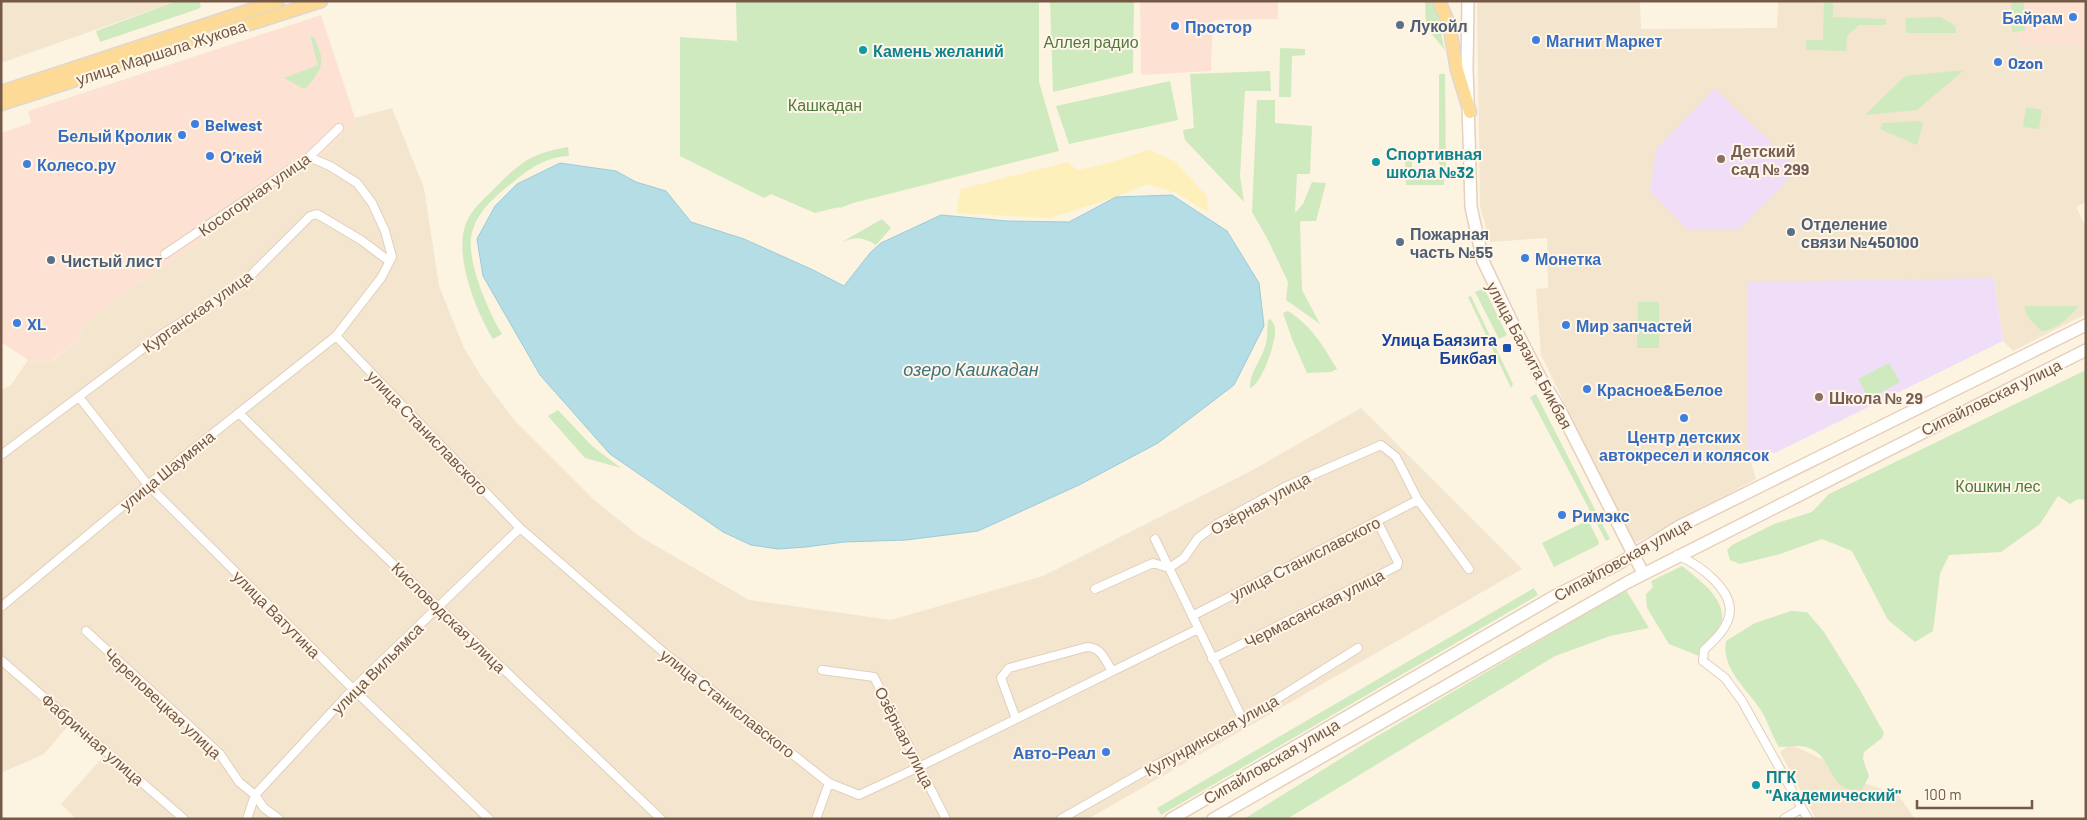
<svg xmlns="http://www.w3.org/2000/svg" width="2087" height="820" viewBox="0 0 2087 820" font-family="Barlow,sans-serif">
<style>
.residential{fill:#f4e5cf}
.commercial{fill:#fde2d4}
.education{fill:#f0def9}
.green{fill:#cfeabf}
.sand{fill:#fdf0ba}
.water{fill:#b5dde6;stroke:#9bccd8}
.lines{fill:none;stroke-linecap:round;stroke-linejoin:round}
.street-casing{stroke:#e1cfbc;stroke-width:10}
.secondary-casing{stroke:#e6d0ba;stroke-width:14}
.primary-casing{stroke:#ded7d3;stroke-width:15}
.street{stroke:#fff;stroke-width:8}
.secondary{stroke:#fff;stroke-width:11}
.primary{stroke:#fddb97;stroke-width:12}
.shop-dot{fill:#3f7fe0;stroke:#fff6e7;stroke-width:2}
.service-dot{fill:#5c6f8a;stroke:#fff6e7;stroke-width:2}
.culture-dot{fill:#0f9aa8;stroke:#fff6e7;stroke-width:2}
.education-dot{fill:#8d6e63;stroke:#fff6e7;stroke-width:2}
.transit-dot{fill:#1a4fb4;stroke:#fff6e7;stroke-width:2}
.labels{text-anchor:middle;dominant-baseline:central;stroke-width:4;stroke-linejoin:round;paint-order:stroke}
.shop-label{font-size:16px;font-weight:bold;fill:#366cbe;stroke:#fff6e7;text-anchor:start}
.service-label{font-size:16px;font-weight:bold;fill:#4e5e75;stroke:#fff6e7;text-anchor:start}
.park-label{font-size:16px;fill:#4e7a3f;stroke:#fff6e7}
.culture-label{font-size:16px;font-weight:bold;fill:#0d838f;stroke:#fff6e7;text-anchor:start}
.street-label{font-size:16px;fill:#745947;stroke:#fff6e7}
.education-label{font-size:16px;font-weight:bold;fill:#785e54;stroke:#fff6e7;text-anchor:start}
.transit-label{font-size:16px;font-weight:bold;fill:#164399;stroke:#fff6e7;text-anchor:end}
.water-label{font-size:18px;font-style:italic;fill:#3e7381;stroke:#fff6e7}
</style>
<rect width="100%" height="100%" fill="#fdf3e1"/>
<path class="residential" d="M1,1H177L1,63Z
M1477,1H1640L1641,29L1777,28L1778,1H2019L2020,45H2086V202L2076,207L2086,227V314L2013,351L2003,341L1994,278L1748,452L1756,479L1634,544L1541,355L1536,289L1548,288L1547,238L1490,242L1480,206Z
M392,108L424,188L439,286L464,348L481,376L515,421L593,499L639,536L749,600L891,620L1043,576L1251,471L1361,408L1522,569L1088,819H76L61,804L103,757L68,726L44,754L1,773V390L11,385L28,360L51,362L83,336L80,332L89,319L327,151L355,118Z
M1790,744L1826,761L1855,780L1898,795L1915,819H1816L1780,752Z"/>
<path class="commercial" d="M1140,1H1278V19L1213,20L1211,71L1141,75Z
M2019,1H2086V45H2020Z
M321,15L355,118L328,151L89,319L80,332L83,336L50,362L28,360L1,342V133L31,123L28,111Z"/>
<path class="education" d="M1715,88L1798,169L1739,230L1687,229L1650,192L1656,149Z
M1994,278L2003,341L1775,453L1748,452V282Z"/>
<path class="green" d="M177,1H199L201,6L198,9L100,42L96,31Z
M736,1H1039V82L1059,151L853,203L840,208L839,207L815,213L771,194L764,198L680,156V37L737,41Z
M1050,1H1134L1133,73L1053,92Z
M1425,1H1435C1441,18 1440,33 1445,50L1426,27Z
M1824,1H1833V17L1886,19V25H1859L1847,36L1846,51L1806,50V40H1823Z
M2011,1H2024L2025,31L2012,32Z
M1941,17L1955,26L1956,33H1906V18Z
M310,36L315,38C321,56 326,60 315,77C312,82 309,86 304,89L284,78L318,65Z
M1280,48L1305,49V55L1292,56L1291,97H1279Z
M1964,70L1917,110L1865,115L1905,76Z
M1270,71L1271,91H1245L1240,176L1244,202L1185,140L1183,130L1194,128L1190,74Z
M1440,74H1445L1446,168L1441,167L1439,164V75Z
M1170,81L1178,120L1069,144L1056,106Z
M1257,100H1275V123L1312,126L1310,174H1297L1295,213L1303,204L1312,182L1326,183L1316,221H1303L1300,222L1302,290L1320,324L1286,300L1288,282L1267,238L1252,212Z
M2026,107L2042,110L2039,129L2023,127Z
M1920,121L1923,124L1917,145L1882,130L1880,128L1883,123Z
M568,147L569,156C546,157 530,168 512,183C497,195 479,210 473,229C463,255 488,311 502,334L493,339C476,311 451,251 468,219C474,207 486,197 496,187C520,162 533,153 568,147Z
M1405,158L1412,162V178H1444V185H1406Z
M882,219L891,228L876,245C863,237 856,236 842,242Z
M1484,288L1507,335L1499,339L1475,292Z
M1471,296L1513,384L1511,388L1468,297Z
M1638,302H1659V348H1637Z
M2024,306H2079C2069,317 2057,330 2041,331L2028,317Z
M1288,311C1313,327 1322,345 1337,369L1331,372L1307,373L1292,339L1283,313Z
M1270,319C1273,322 1275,325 1275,330C1276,342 1262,384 1250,388C1249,374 1261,360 1265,347C1268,338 1267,329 1268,320Z
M1889,363L1900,382L1869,399L1858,379Z
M2086,370V500L2078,499L2070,504L2058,496L2040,524L2001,552L1949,555L1940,574L1933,631L1915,642L1888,620L1852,551L1822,539L1780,554L1740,564L1730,560L1727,550L1732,545L1774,524L1812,512L1829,494Z
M1536,394L1610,539L1606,541L1530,397Z
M558,410L592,446L621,468L585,458L548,416Z
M1588,520L1599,542L1598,545L1554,567L1542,543Z
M1682,566C1701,581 1734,604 1718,632C1712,642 1700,644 1699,656L1669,644L1647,608L1646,594L1653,587L1651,581Z
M1534,588L1538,595L1161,815L1157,808Z
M1626,590L1649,628L1610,636L1555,656L1287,819H1244L1369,741Z
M1791,611L1807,612L1824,632L1860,690L1884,733L1882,738L1864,752L1863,759L1869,776L1862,790C1824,793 1837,756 1806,747C1798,745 1787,747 1779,747C1771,735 1768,720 1760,709C1746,688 1721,668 1726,641L1755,623Z"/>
<path class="sand" d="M1149,150L1174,161L1194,182L1207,197L1208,213L1179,194L1148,184L1116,197L1050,218L956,213L961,189L1068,162L1077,170L1105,164Z"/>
<path class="water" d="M560,163L616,171L636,182L666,191L691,222L744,239L811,269L844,286L870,253L881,243L941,215L1007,221L1069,222L1116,197L1172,195L1227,231L1259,283L1264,326L1234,385L1158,443L1079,485L978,531L906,540L844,542L806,547L778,549L751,545L723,532L610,454L540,375L483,276L477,239L495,206L517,184Z"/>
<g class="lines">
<defs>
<path id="street" d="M165,254L309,157L339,128
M336,336L520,528L662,651L829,783L859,795L919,767L1198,629
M79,397L148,485L353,689L489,819
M239,413L351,524L661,819
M1,455L161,335L242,284L310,216L317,214L361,240L389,261
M1155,539L1243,720
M1677,555C1698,564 1739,592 1728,620C1723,633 1714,640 1704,650L1703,661L1725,678L1742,701L1808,819
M1095,589L1153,563L1169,568L1184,558L1198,538L1217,524L1285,487L1381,445L1396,457L1418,500L1469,569
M1,607L148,485L336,336L381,278L392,257L385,231L372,203L357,183L330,166L309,157
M1192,616L1418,500
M86,631L220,754L239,782L255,795L264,808L279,819
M1212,659L1397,566L1398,562L1377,521
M1,660L184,819
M822,670L874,677L946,819
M1016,719L1001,678L1009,668L1087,647C1101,647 1105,660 1112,671
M247,819L255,795L353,689L520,528
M816,819L829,783
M1061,819L1152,767L1243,720L1358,648
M1784,819L1802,808"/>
<path id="secondary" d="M1468,1L1467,68L1471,207L1483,261L1513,324L1541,379L1559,408L1643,573
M1171,819L1553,597L1618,564L1680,526L2086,325
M1213,819L1628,582L2086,350"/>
<path id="primary" d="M1439,1L1449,24L1457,70L1470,112
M1,92L278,1
M1,104L321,1"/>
</defs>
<use href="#street" class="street-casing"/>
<use href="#secondary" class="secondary-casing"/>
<use href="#primary" class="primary-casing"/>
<use href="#street" class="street"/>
<use href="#secondary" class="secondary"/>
<use href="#primary" class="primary"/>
</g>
<g class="shop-dot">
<circle cx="2073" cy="17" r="5"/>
<circle cx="1175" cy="26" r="5"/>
<circle cx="1536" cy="40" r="5"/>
<circle cx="1998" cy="62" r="5"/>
<circle cx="195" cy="124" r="5"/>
<circle cx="182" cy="135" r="5"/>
<circle cx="210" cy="156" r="5"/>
<circle cx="27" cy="164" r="5"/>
<circle cx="1525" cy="258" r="5"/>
<circle cx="17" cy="323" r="5"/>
<circle cx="1566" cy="325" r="5"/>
<circle cx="1587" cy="389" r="5"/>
<circle cx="1684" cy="418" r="5"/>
<circle cx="1562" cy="515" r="5"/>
<circle cx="1106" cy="752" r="5"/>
</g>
<g class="service-dot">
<circle cx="1400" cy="25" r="5"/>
<circle cx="1791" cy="232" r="5"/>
<circle cx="1400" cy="242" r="5"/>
<circle cx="51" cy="260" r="5"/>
</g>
<g class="culture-dot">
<circle cx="863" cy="50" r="5"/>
<circle cx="1376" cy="162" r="5"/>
<circle cx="1756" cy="785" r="5"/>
</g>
<g class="education-dot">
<circle cx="1721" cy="159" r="5"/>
<circle cx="1819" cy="397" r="5"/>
</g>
<rect class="transit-dot" x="1502" y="343" width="10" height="10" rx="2.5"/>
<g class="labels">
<g class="shop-label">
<text x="2063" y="17" text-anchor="end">Байрам</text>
<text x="1185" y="26">Простор</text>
<text x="1546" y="40">Магнит Маркет</text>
<text x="2008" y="62">Ozon</text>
<text x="205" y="124">Belwest</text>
<text x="172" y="135" text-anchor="end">Белый Кролик</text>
<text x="220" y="156">О’кей</text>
<text x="37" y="164">Колесо.ру</text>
<text x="1535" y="258">Монетка</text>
<text x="27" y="323">XL</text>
<text x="1576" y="325">Мир запчастей</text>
<text x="1597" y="389">Красное&amp;Белое</text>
<text x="1684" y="436" text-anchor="middle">Центр детских<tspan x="1684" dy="18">автокресел и колясок</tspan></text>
<text x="1572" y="515">Римэкс</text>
<text x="1096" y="752" text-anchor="end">Авто-Реал</text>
</g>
<g class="service-label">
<text x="1410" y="25">Лукойл</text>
<text x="1801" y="223">Отделение<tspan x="1801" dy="18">связи №450100</tspan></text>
<text x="1410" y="233">Пожарная<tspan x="1410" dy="18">часть №55</tspan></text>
<text x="61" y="260">Чистый лист</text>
</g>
<g class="park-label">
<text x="1091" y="41">Аллея радио</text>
<text x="825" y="104">Кашкадан</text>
<text x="1998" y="485">Кошкин лес</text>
</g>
<g class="culture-label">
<text x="873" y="50">Камень желаний</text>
<text x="1386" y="153">Спортивная<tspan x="1386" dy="18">школа №32</tspan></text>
<text x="1766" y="776">ПГК<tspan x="1766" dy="18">"Академический"</tspan></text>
</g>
<g class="street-label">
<text transform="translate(161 52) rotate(-18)">улица Маршала Жукова</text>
<text transform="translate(254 194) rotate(-35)">Косогорная улица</text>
<text transform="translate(197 311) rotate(-35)">Курганская улица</text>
<text transform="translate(1530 355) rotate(62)">улица Баязита Бикбая</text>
<text transform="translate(1991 397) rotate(-26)">Сипайловская улица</text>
<text transform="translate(428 432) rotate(46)">улица Станиславского</text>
<text transform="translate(167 470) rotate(-39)">улица Шаумяна</text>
<text transform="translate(1260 503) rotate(-29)">Озёрная улица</text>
<text transform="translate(1305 558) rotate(-27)">улица Станиславского</text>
<text transform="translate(1622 559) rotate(-29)">Сипайловская улица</text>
<text transform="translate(1314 608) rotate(-27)">Чермасанская улица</text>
<text transform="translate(277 614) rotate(45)">улица Ватутина</text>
<text transform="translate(449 617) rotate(44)">Кисловодская улица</text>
<text transform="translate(377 668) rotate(-45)">улица Вильямса</text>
<text transform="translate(163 703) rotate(43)">Череповецкая улица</text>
<text transform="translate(728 703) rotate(38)">улица Станиславского</text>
<text transform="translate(1211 735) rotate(-29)">Кулундинская улица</text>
<text transform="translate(905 737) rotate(63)">Озёрная улица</text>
<text transform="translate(93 739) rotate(41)">Фабричная улица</text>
<text transform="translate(1271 761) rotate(-30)">Сипайловская улица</text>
</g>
<g class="education-label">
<text x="1731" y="150">Детский<tspan x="1731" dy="18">сад № 299</tspan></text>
<text x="1829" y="397">Школа № 29</text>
</g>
<g class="transit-label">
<text x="1497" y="339">Улица Баязита<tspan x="1497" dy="18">Бикбая</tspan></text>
</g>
<g class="water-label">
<text x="971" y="369">озеро Кашкадан</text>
</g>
</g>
<rect width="2087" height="820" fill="none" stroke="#745947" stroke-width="5"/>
<path d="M1917 800v8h115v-8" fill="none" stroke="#745947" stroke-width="2.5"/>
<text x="1924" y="800" font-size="15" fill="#745947" stroke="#fff6e7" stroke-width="4" paint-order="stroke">100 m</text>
</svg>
